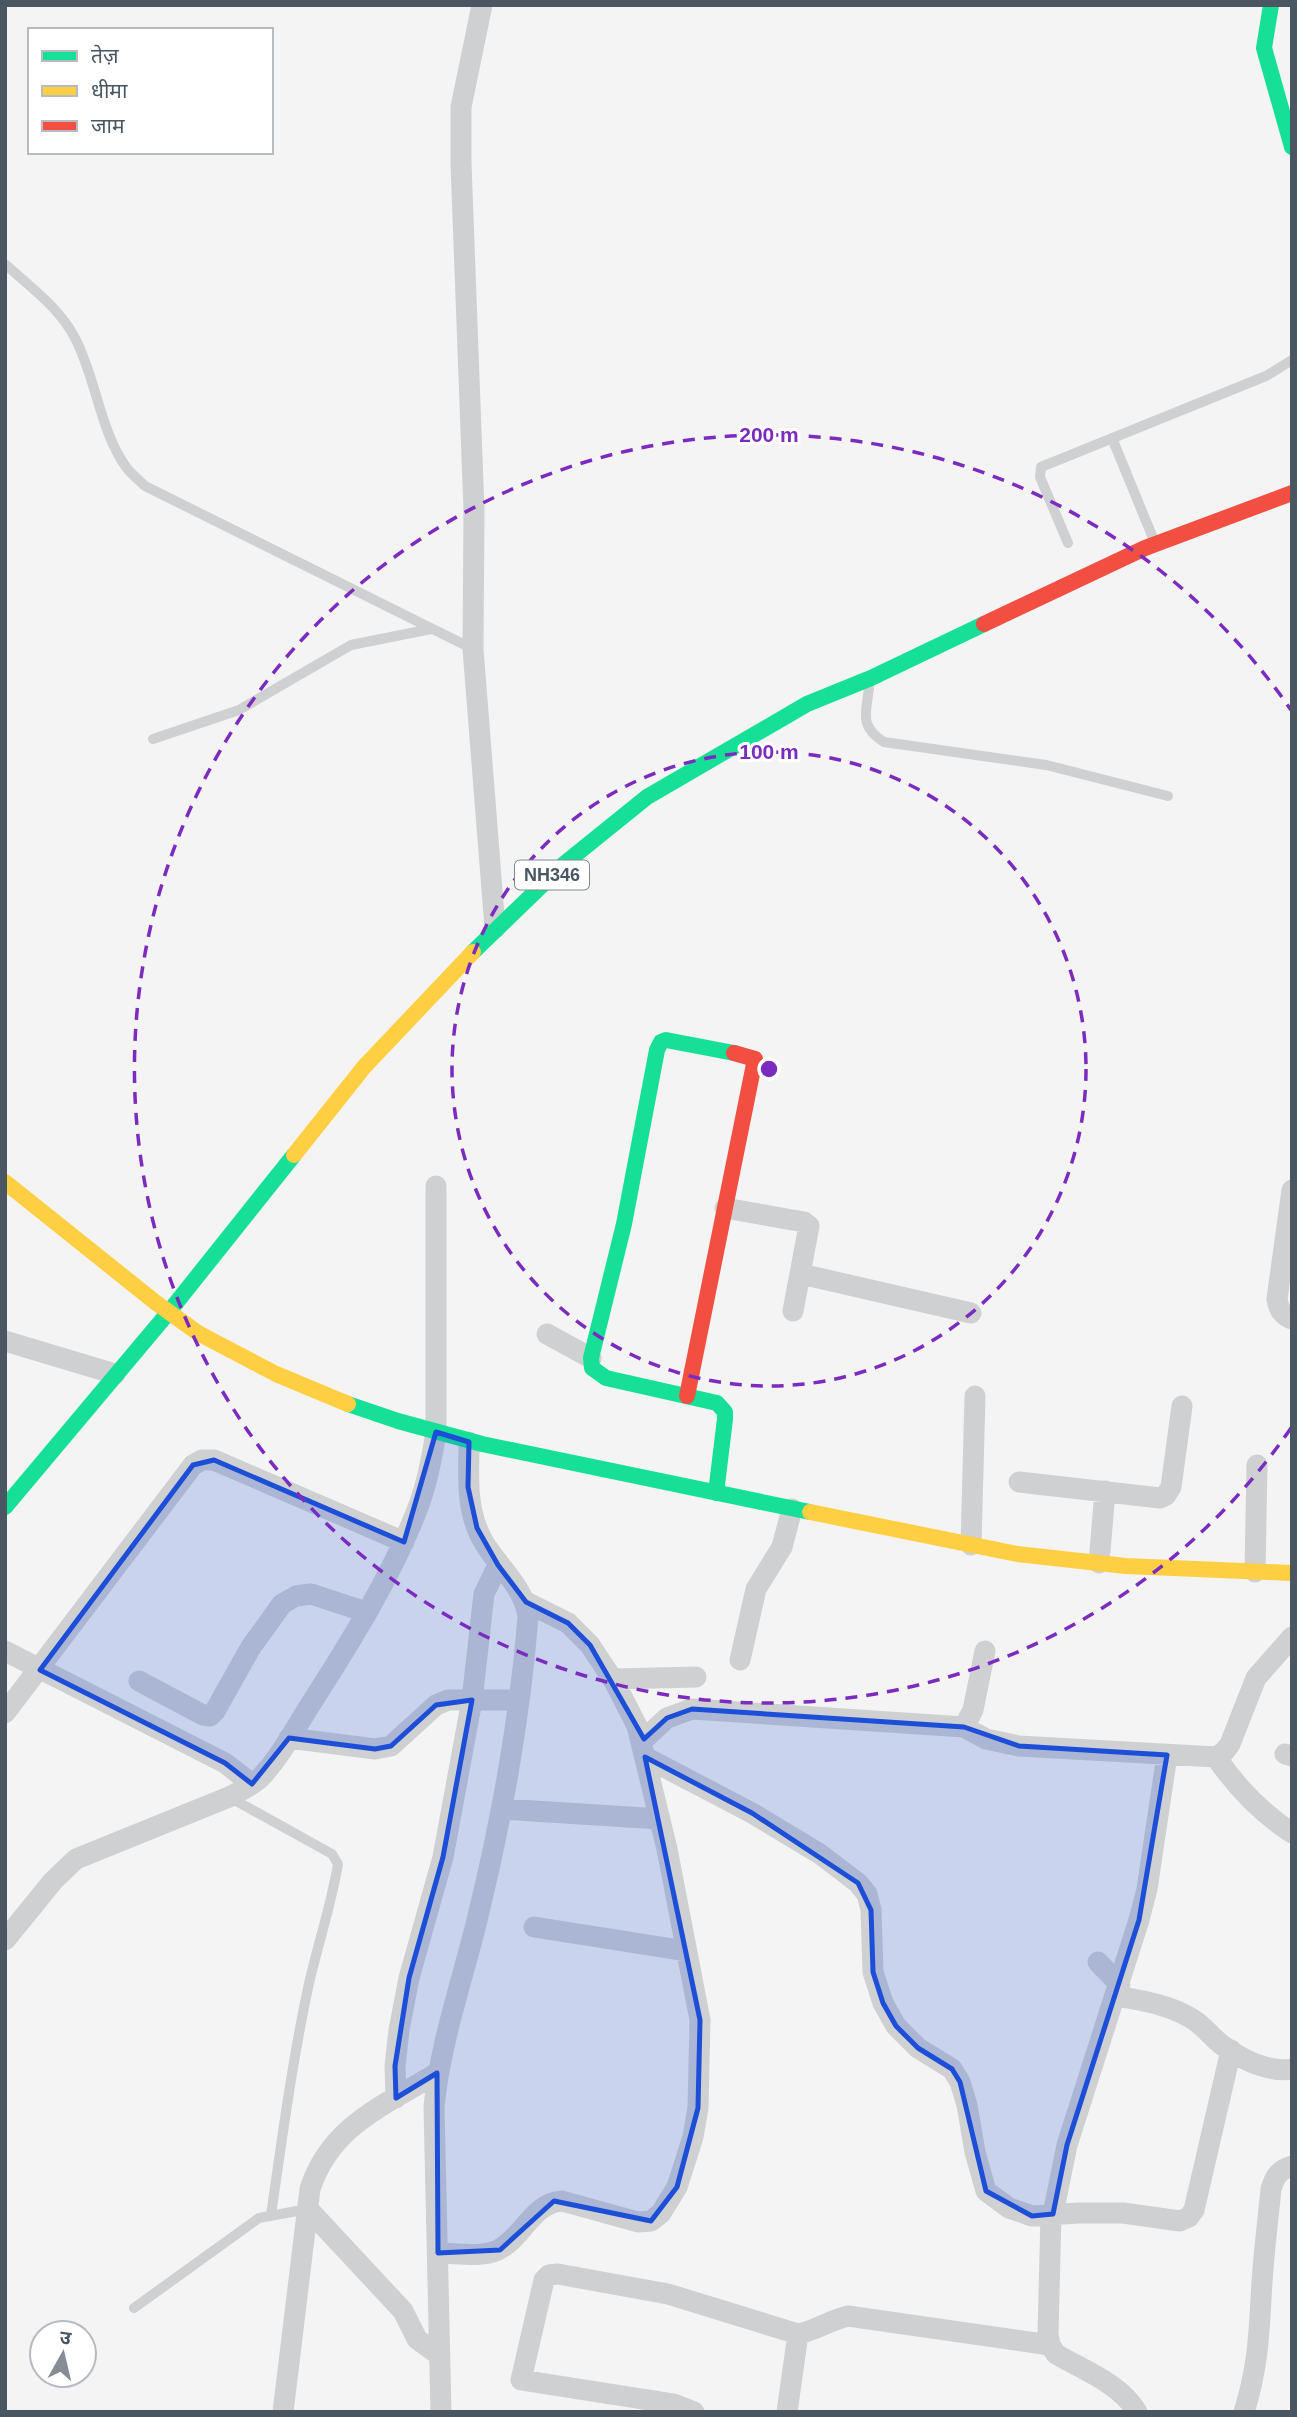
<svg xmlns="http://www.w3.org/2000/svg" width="1297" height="2417" viewBox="0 0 1297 2417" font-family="Arial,'Noto Sans Devanagari',sans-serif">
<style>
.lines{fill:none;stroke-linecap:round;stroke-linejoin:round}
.lane{stroke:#ced0d2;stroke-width:10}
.street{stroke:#ced0d2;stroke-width:21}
.fast{stroke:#16e098;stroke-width:16}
.slow{stroke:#ffcf43;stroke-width:16}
.jam{stroke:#f24e42;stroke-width:16}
.marked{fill:#1d4ed8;fill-opacity:0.2;stroke:#1d4ed8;stroke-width:5;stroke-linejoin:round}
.ring{fill:none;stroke:#7b2cbf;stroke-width:3.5;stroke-dasharray:12 9}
.labels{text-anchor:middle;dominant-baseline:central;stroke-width:6;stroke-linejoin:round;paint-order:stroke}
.shield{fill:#fff;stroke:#808990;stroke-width:2}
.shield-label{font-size:18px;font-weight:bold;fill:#4a5661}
.centre{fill:#7b2cbf;stroke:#fff;stroke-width:3.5}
.ring-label{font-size:21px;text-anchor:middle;font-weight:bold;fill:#7b2cbf;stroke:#fff;stroke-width:6;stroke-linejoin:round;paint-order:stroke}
</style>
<rect width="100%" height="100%" fill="#f4f4f4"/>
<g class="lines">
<path class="lane" d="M5,264C30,287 59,307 75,338C96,378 100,431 126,467C131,474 139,480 145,486L473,649
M1112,438L1153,538
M1068,543L1040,477L1041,467L1266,376L1292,360
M869,688C866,714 859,726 884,742L1046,765L1168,796
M153,739L239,710L351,645L431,629
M229,1797L332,1854L338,1864C331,1906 317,1947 308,1988C292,2063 282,2139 271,2215
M134,2308L259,2218L308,2209"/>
<path class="street" d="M482,5L461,107V163L474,511L473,649L495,928
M1292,1190L1277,1299C1279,1310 1282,1315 1292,1319
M725,1208L804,1222L809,1226L793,1311
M801,1274L971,1313
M547,1334L591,1358
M5,1341L115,1374
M1019,1482L1160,1498L1166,1495L1171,1487L1182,1406
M971,1545L975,1396
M1099,1563L1105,1491
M1255,1572L1257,1465
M5,1651L225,1763L252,1784
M740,1660L756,1589L782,1547L792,1509
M613,1679L696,1677
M139,1681L203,1715L210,1716L215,1711L251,1647L282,1604L296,1596L311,1594L366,1612
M5,1713L193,1465L202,1460H214L404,1542
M964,1727L973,1710L985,1651
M289,1738L375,1749L391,1746L436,1705L448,1700H518
M641,1742L667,1718L692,1709L964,1727L986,1739L1019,1746L1216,1757L1224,1752L1230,1744L1256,1678L1292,1637
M1285,1754L1292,1756
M645,1757L752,1813L820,1854L858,1883L867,1894L871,1910L873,1972L883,2003L896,2026L918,2048L952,2069L960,2082L967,2105L975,2152L986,2191L1009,2208L1032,2216L1079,2213H1123L1180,2221L1189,2217L1194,2210L1231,2050
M1216,1757C1237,1788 1260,1812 1292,1833
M502,1809L660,1819
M534,1927L686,1951
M5,1940L53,1881L76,1859L229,1797C240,1791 252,1786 261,1777C281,1756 296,1727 312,1702C351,1641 391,1577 417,1510C427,1485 432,1458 436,1432V1186
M1098,1962L1120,1985
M1117,1996C1142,2001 1167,2004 1189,2017C1202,2023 1211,2037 1222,2045C1241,2059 1268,2073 1292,2069
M396,2098L395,2066L399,2030L409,1978L443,1857L472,1700L484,1594L498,1565
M308,2209L403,2311L417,2339L439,2355
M1051,2214L1048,2334L1050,2345L1056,2354C1083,2370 1121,2384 1137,2412
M1053,2214L1067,2145L1139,1920L1147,1889L1167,1755
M438,2253C457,2253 481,2258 498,2250C523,2238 532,2203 562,2201L638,2222L651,2221L661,2213L677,2187L693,2137L698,2108L700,2020L667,1849L637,1726L615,1683L590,1645L568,1623L526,1602
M283,2412L310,2189C331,2125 384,2106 437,2073
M441,2412L434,2107C440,2043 463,1979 478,1916C502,1818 520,1718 528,1617C524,1582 489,1561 477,1528C466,1501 469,1470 469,1442
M694,2412L674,2404L521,2380L544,2280L549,2275L558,2274L668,2294L798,2334C815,2331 830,2320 848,2316L1050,2345
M787,2412L798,2334
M1244,2412C1259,2364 1259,2331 1262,2282C1264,2251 1268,2220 1271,2189C1275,2176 1279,2170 1292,2166"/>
<path class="fast" d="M1271,5L1264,48L1292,147
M473,952L564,864L647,797L807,704L871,678L984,624
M348,1404L398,1421L482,1444L810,1512
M716,1493L725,1419V1412L717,1403L606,1378L592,1368L591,1358L624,1224L657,1050L661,1042L666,1040L734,1053
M5,1507L168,1313L294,1155"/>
<path class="slow" d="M294,1155L364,1067L473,952
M5,1182L155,1302L198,1333L276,1374L348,1404
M810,1512L1017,1554L1126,1566L1292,1573"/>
<path class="jam" d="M984,624L1145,548L1292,493
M687,1396L755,1059L734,1053"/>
</g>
<path class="marked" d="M436,1432L469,1442L468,1487L477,1528L498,1565L526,1602L568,1623L590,1645L644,1739L667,1718L692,1709L964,1727L1019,1746L1167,1755L1139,1920L1067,2145L1053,2214L1032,2216L986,2191L960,2082L952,2069L918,2048L896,2026L883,2003L873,1972L871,1910L858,1883L752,1813L645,1757L700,2020L698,2108L677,2187L651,2221L554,2201L500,2250L438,2253L437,2073L396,2098L395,2066L409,1978L443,1857L472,1700L436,1705L391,1746L375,1749L289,1738L252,1784L225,1763L40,1670L193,1465L214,1460L404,1542Z"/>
<g class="ring">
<circle cx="769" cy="1069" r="317"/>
<path d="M1291 1428A634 634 0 1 1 1291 710"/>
</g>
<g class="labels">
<rect class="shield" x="515" y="860.5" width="74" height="29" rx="5"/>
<g class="shield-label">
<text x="552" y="875">NH346</text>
</g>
</g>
<circle cx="769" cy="1069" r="10" class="centre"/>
<g class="ring-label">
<text x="769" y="442">200 m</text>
<text x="769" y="759">100 m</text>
</g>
<rect width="1297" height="2417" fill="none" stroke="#4a5661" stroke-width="14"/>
<rect x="28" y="28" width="245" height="126" fill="#ffffff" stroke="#b7bbc0" stroke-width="2"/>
<rect x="42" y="51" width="35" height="10" fill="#16e098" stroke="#b7bbc0" stroke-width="2"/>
<text x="91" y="63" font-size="21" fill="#4a5661">तेज़</text>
<rect x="42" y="86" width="35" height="10" fill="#ffcf43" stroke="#b7bbc0" stroke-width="2"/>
<text x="91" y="98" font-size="21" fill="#4a5661">धीमा</text>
<rect x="42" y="121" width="35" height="10" fill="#f24e42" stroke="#b7bbc0" stroke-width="2"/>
<text x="91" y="133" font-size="21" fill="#4a5661">जाम</text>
<g transform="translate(63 2354) rotate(8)"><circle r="33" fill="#ffffff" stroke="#b7bbc0" stroke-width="2"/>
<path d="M0-5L12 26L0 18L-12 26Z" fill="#868d94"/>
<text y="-10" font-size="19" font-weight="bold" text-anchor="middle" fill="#4a5661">उ</text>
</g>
</svg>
